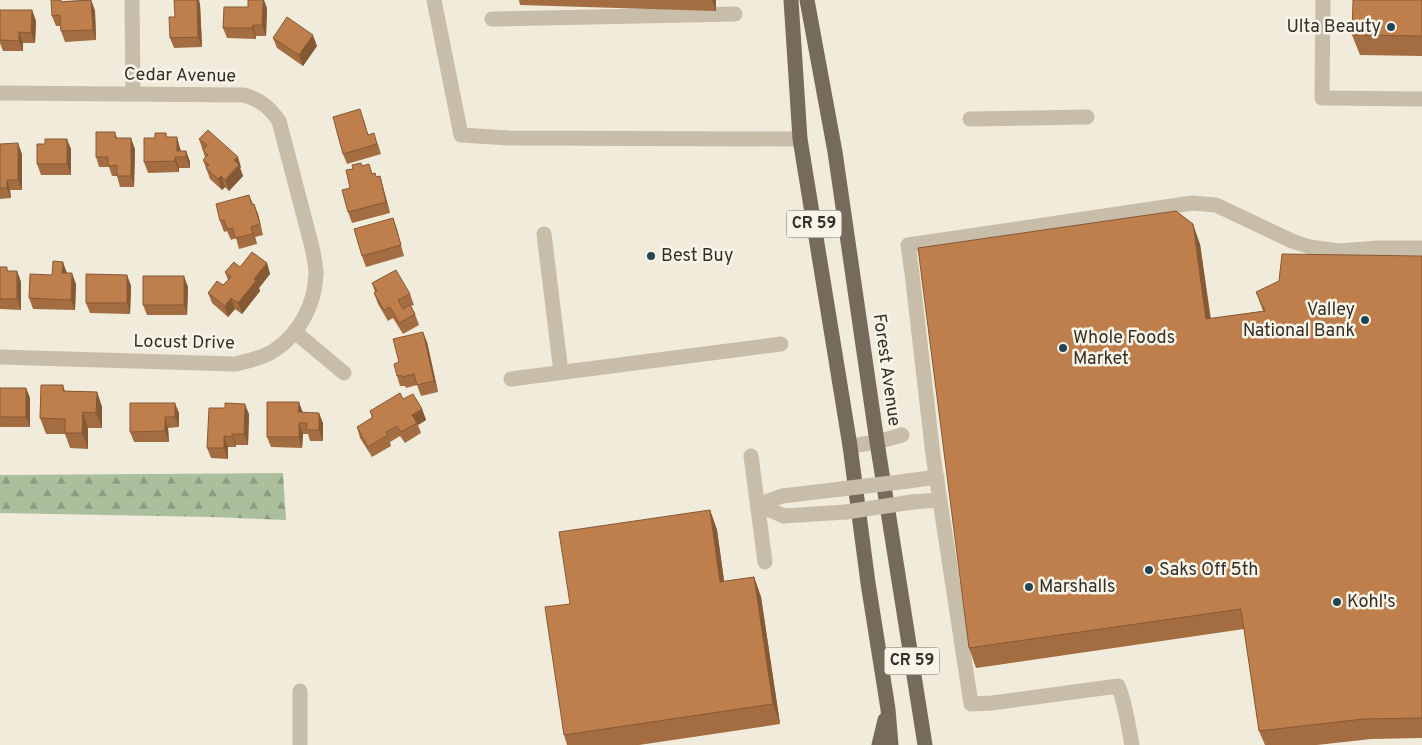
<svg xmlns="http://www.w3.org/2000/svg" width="1422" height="745" viewBox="0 0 1422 745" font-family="Overpass,sans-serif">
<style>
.forest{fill:url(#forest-firs)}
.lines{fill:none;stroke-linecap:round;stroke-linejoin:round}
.minor{stroke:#c8bda9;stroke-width:15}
.major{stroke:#766a5a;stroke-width:15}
.minor-bridge{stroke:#c8bda9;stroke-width:15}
.wall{fill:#a46d41}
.shaded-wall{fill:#865935}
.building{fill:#bf7f4c;stroke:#865935}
.poi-dot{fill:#204655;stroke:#f8f4e8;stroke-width:2}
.labels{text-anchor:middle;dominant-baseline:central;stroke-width:5;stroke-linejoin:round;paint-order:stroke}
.shield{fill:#f8f4e8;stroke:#706a62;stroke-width:1}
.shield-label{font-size:16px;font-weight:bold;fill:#352f28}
.poi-label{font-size:18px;fill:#352f28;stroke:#f8f4e8;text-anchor:start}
.street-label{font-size:18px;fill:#352f28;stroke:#f8f4e8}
</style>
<defs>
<pattern id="forest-firs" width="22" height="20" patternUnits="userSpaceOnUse" patternTransform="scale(1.25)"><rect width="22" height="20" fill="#acbf9d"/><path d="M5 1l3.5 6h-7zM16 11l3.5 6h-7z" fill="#8d9c80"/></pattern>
</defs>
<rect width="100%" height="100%" fill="#f1ebdc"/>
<path class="forest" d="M283,473L286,520L211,517L0,513V475Z"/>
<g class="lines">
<path class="minor" d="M132,0L133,94
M434,0L461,135L509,138L800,139
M1323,0L1322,98L1422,99
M492,19L735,14
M0,93L244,95C261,100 269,107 279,121L313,251C314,259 316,267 316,274C315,304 300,333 275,350C263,358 248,361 235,364L0,357
M970,119L1087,117
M544,234L561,372
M295,332L344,373
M511,379L781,344
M850,446L877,442L902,435
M751,456L765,562
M908,481L937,477
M912,502L940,500
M758,505L784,516L846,512
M758,505L782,496L841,489
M300,745V691
M1132,745C1128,725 1126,705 1118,686L992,703L971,704L933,455L912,273L908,245L1192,203L1216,205L1292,241L1310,247L1339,251L1379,248H1422"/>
<path class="major" d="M791,0L800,139L850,446L868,583L888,709L891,745
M807,0L835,152L877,442L925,745
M879,745L885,720"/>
<path class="minor-bridge" d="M841,489L908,481
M846,512L912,502"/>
</g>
<path class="wall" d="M91,0L95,11L96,40L65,42L61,31L60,26H56L52,16L64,1Z
M519,0H716V11L520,5Z
M1422,0V56L1360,55L1352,35Z
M200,4L202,47L174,48L170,38L175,17Z
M267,8L266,36H256V39L227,38L223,28Z
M0,10H32L36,21L35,43H23V51H3L0,43Z
M273,38L317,46L303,66L277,48Z
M364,120L368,135L378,144L381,154L347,164L343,154Z
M115,132L117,138L135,149L134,187H120L117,176H112L109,167H99L96,157Z
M166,133L167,137L180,148L181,151H186L190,162V168H179V172L148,173L144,162L155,138Z
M199,139L241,167L240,168L243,176L229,191L225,187L222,190L210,179L203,160L205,157Z
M0,144L22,154V190H10L11,198L0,199Z
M71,149V175H41L37,164Z
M373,173H375L376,177L380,176L383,187L390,213L352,223L348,212L350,188Z
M249,195L253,204L258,214L263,235L255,237L257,244L239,249L236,238L231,240L227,231L224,232L220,221Z
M393,218L404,256L366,267L362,256Z
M1200,244L1211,319L1263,311L1256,292L1422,256V738L1371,739L1317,745H1265L1259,731L1244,629L976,668L969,648Z
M267,263L270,274L259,288L260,291L242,314L235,309L228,317L212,303L208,293L223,285L228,280L225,272L240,267Z
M0,267L9,271H17L21,282V310L0,309Z
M67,273L76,284L75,310L33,309L29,298L52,275Z
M127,275L131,286L130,314L90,313L86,303Z
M372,283L410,294L414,305L411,306L415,314L419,325L403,334L393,318L388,321L378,304L374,293L375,292Z
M188,287L187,315H147L143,305Z
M427,342L438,392L421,396L417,385L406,388L405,386H400L397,376L399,362Z
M63,385L65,391L97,392L102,407V428H88V449L70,448L65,434H46L40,418Z
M0,388H26L30,398V427H0Z
M403,399L422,409L426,420L418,425L421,433L405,443L400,436L390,442L391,446L372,457L360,438L357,427L372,418L370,411Z
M130,403L179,413V427L168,428L169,442H134L130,432Z
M302,412L323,423V441H310L308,434H303L302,448L271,447L267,437Z
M249,414L248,445H236V447H228V459L211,458L207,448Z
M710,510L717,530L724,581L754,577L761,597L780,724L639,745H567L564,735L570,604Z"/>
<path class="shaded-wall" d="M91,0L95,11L96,40L93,30Z
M197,0H199L200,4L202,47L198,37Z
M263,0H264L267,8L266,36L262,25Z
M712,0H716V11Z
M32,10L36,21L35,43L31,33Z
M253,25L256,36V39L252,28Z
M19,32L23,43V51L19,41Z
M313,35L317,46L303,66L299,55Z
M177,137L180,148L181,157L177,151Z
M131,138L135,149L134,187L131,176Z
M67,139L71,149V175L67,164Z
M18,143L22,154V190L18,180Z
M186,151L190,162V168L186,157Z
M175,157L179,168V172L175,161Z
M238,157L241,167L240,168L243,176L229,191L225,180L234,160Z
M221,176L225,187L222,190L218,179Z
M380,176L383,187L390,213L386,202Z
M7,180L10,190L11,198L7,188Z
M254,204L258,214L263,235L260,224Z
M393,218L397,229L404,256L401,245Z
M1193,224L1200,244L1213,339L1206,319Z
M251,227L255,237L257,244L253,234Z
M63,262L67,273L66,284L62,273Z
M267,263L270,274L259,288L260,291L242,314L238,303L254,279Z
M17,271L21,282V310L17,299Z
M72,273L76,284L75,310L71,300Z
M127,275L131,286L130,314L127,303Z
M184,276L188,287L187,315L184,305Z
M231,298L235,309L228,317L225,306Z
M423,332L427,342L438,392L434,381Z
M26,388L30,398V427L26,417Z
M97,392L102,407V428L96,413Z
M299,402L303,413L298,412Z
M175,403L179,413V427L175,417Z
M245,404L249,414L248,445L244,434Z
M422,409L426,420L418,425L412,415Z
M83,412L88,428V449L82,433Z
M319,413L323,423V441L319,430Z
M165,417L168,428L169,442L165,431Z
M299,423L303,434L302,448L299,437Z
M232,434L236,445V447L232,437Z
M224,436L228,447V459L224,448Z
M710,510L717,530L727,602L720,582Z
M754,577L761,597L780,724L773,704Z"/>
<path class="building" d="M51,0H61V2L91,0L93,30L61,31L60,15L52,16Z
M174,0H197L198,37L170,38L169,17H175Z
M248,0H263L262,25H253L252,28H223L224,7H248Z
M1353,0H1422V36L1352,35Z
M0,10H32L31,33L19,32V41L0,40Z
M287,17L313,35L299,55L273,38Z
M360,109L368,135L374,133L377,144L343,154L333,117Z
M208,130L238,157L234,160L239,165L225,180L221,176L218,179L206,168L209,165L203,160L208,155L203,150L207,145L199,139Z
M96,132H115V138H131V176H117V165L108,166V157H96Z
M155,133H166V137H177V151H186V157H175V161L144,162V138H155Z
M45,139H67V164H37V144H45Z
M18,143V180H7V188H0V144Z
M361,163L362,166L369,164L372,174L375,173L376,177L380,176L386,202L348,212L342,190L350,188L346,170L353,169L352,165Z
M249,195L252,205L254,204L260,224L251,227L253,234L235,238L233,228L227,229L224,220L220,221L216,204Z
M1176,211L1193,224L1206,319L1265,311L1256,292L1279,281L1282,254L1422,256V718L1363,719L1259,731L1241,609L969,648L918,248Z
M393,218L401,245L362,256L354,229Z
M252,252L267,263L254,279L256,281L238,303L231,298L225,306L208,293L217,281L223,285L231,277L225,272L234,262L240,267Z
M53,261L63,262L62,273H72L71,300L29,298L30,274L52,275Z
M0,267H7V271H17V299H0Z
M396,270L410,294L398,300L403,309L410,305L415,314L399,323L390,307L384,310L374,293L377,291L372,283Z
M86,274L127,275V303H86Z
M143,276H184V305H143Z
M423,332L434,381L417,385L414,374L402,377L401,375L397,376L394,364L399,362L393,339Z
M41,385H63V391L97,392L96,413L83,412L82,433H65V419L40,418Z
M0,388H26V417H0Z
M400,393L403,399L413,394L422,409L412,415L417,423L401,432L397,426L386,432L388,435L368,447L357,427L373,417L370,411Z
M267,402H299L298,412L319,413V430H306L307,423H299V437H267Z
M130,403H175V417H165V431L130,432Z
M225,403L245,404L244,434H232V437L224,436V448H207L209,408H225Z
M710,510L720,582L754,577L773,704L564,735L545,607L570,604L559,532Z"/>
<g class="poi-dot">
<circle cx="1391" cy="27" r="5"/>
<circle cx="651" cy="256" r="5"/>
<circle cx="1365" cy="320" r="5"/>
<circle cx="1063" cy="348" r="5"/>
<circle cx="1149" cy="570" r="5"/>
<circle cx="1029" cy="587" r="5"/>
<circle cx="1337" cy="602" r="5"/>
</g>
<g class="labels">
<g class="shield">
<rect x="786.5" y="210.5" width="55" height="27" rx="4"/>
<rect x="884.5" y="647.5" width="55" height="27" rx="4"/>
</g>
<g class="shield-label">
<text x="814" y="224">CR 59</text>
<text x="912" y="661">CR 59</text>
</g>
<g class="poi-label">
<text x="1381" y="27" text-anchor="end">Ulta Beauty</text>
<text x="661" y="256">Best Buy</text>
<text x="1355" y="310" text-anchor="end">Valley<tspan x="1355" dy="21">National Bank</tspan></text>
<text x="1073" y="338">Whole Foods<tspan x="1073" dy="21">Market</tspan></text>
<text x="1159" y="570">Saks Off 5th</text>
<text x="1039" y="587">Marshalls</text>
<text x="1347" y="602">Kohl's</text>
</g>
<g class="street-label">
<text transform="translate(180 76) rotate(1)">Cedar Avenue</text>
<text transform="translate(184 343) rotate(1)">Locust Drive</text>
<text transform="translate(886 370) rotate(82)">Forest Avenue</text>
</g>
</g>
</svg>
